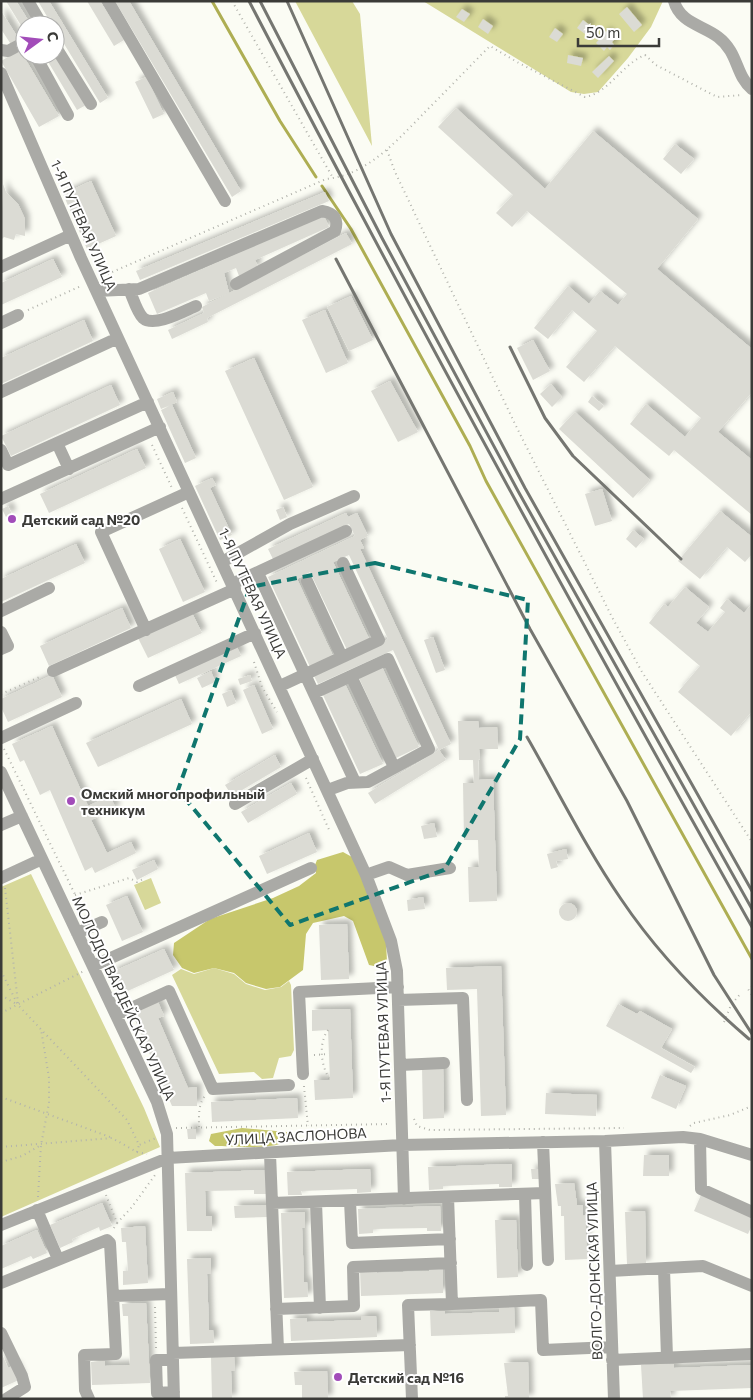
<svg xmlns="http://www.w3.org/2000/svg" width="753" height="1400" viewBox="0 0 753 1400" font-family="Commissioner,sans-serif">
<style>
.green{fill:#d7d899}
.forest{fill:#c7c76c}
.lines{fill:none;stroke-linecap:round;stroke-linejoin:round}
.stream{stroke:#aeae53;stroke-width:3}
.building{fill:#dbdbd4;filter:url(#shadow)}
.path{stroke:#b2b3ac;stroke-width:2;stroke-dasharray:1 4;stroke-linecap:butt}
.minor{stroke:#aaaaa6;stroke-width:12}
.rail{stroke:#757671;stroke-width:3}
.marked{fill:none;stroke:#0f766e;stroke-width:4;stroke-dasharray:10 6;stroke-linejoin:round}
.poi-dot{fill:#a24cb9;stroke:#fff;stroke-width:2}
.labels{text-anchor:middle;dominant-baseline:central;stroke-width:4;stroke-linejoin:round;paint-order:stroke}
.street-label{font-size:14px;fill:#3b3b38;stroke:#fff}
.poi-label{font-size:14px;font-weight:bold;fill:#3b3b38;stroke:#fff;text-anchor:start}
</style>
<defs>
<filter id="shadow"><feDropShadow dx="4.5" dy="-4.5" stdDeviation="2.5" flood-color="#0004"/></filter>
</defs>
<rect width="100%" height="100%" fill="#fbfcf4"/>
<path class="green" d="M295,1H352L360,14L372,146Z
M423,1H663L651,27L628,58L598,92L584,94L571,92Z
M31,874L144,1108L160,1147L1,1217V887Z
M151,878L161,903L145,910L134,885Z
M214,968L234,974L246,984L265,990L281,987L289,981L291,985L294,1050L291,1056L279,1058L273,1078L262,1079L254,1072L219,1074L172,975L181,969L194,974Z"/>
<path class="forest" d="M343,852L352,857L363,878L386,942L387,962L379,967L369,965L353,921L344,916L313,923L306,934L303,970L280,987L266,989L246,983L234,973L214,968L194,973L182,968L173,955L174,943L210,919L273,898L299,886L316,873L315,865L317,860Z
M242,1128L287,1132C287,1136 287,1139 283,1142C273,1150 229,1146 215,1146L209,1141L211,1134Z"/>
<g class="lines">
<path class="stream" d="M212,1L280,121L316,177
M322,186L351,229L470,446L486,481L752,959"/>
</g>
<path class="building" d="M6,1H16L31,25H25V32Z
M38,1H49L108,98L100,103L55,29V25H52Z
M87,1H100L124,40L114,46Z
M115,1H129L241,191L232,197Z
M627,7L642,25L634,32L619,14Z
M462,9L470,14L464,22L456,17Z
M1,11L20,41L12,46L1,29Z
M483,19L493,26L488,34L478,27Z
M583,20L591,26L585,34L577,28Z
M555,28L563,34L557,42L549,37Z
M606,31L615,39L612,42L614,45L610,50L607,47L604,51L596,43Z
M20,50L59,116L39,127L1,61Z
M44,55H55L86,105L77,110Z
M568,55L583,58L581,66L567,63Z
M609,56L614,61L598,78L592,72Z
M146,77L164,114L153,119L135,82Z
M456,108L545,189L593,131L698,219L657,269L752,349V392L718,432L752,460V515L674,450L669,456L630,424L646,404L685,437L701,418L615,346L584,382L566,367L597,331L572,310L548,339L534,328L568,286L589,304L600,291L618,305L627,294L527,211L512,227L496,213L513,195L438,127Z
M675,144L694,159L681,174L663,159Z
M91,181L116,236L87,249L63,194Z
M3,184L6,192L18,204L25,219V236L16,234L14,240L4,237L1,240Z
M325,192L329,201L140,280L136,271Z
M324,216L329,227L255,260L258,267L239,276L236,268L224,273L229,293L209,301L206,293L157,314L148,293Z
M346,233L352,244L207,318L208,322L172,339L168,330L204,313L202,307Z
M53,259L62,277L1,305V283Z
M351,296L373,340L349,351L327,307Z
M325,310L348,363L326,373L302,320Z
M84,320L93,341L1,384V358Z
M533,340L550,371L533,380L517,348Z
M254,358L313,487L284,500L225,371Z
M390,381L418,432L398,442L371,391Z
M551,384L562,397L552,407L540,394Z
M111,385L120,405L11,456L1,436Z
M173,392L177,402L161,409L157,399Z
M592,396L604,406L599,411L588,402Z
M172,405L196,458L185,463L161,410Z
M575,412L650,480L633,498L559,429Z
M137,449L146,468L49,513L40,494Z
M212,478L216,485L210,488L232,535L220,540L195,486Z
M602,489L612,521L595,526L585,494Z
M8,506L12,514L6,517L2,509Z
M283,507L287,517L280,520L276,510Z
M720,511L752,537V554L745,562L727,547L700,579L678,561Z
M346,513L348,517L357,513L368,536L360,540L364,548L360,549L451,744L439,750L393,650L318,684L313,674L388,639L349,555L333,562L370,641L348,652L310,572L297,579L334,658L311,669L268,577L355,536L349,524L273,559L268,549Z
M633,530L644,539L636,548L626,539Z
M180,539L205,592L183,602L159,549Z
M76,544L85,563L1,602V579Z
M685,587L709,607L696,623L708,632L725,612L720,608L727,599L744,613L752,604V711L731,736L678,692L700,666L649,623L664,604L668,607Z
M122,608L131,628L49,666L40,646Z
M192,613L202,633L148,658L138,638Z
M433,637L445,670L436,673L424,640Z
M236,645L241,656L179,684L174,673Z
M382,667L419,747L396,758L359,678Z
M211,671L215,682L202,688L197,678Z
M52,675L62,697L8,722L1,707V699Z
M250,675L252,681L240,685L238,679Z
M345,684L383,764L360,774L323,695Z
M254,685L273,729L262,734L243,690Z
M231,690L236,703L227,707L222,694Z
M181,699L192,724L98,767L86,743Z
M458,721H478L479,728L497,727L498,749H479L480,759L478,760L479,780L493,779L497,901L469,902L468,867H479L478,840H464L463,783H474L473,760H459Z
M52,726L88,806L110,796L116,809L91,820L107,853L131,842L136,853L95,873L92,867L85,871L50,790L40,795L24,760L20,762L12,744Z
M439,750L446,760L375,804L368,793Z
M275,755L281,767L232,796L225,785Z
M291,783L297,794L248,823L241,812Z
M434,823L437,837L424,839L421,826Z
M309,833L317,852L267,874L259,856Z
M566,849L568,859L556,861L558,867L551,869L547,854Z
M154,860L158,869L137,880L132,870Z
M127,896L143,932L122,941L106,905Z
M423,897L425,909L408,911L407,900Z
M559 912a9 9 0 1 1 18 0a9 9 0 1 1-18 0Z
M347,924L349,979L321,980L319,925Z
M164,949L174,970L121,994L112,972Z
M501,966L506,1115L481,1116L477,989L447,990L446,968Z
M158,1002L164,1016L158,1018L188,1088L197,1087V1106H172L132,1013Z
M618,1004L637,1014L640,1011L672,1029L661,1048L695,1067L691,1073L606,1026Z
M350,1009L353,1098L315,1100L314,1080H330L328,1030L312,1031V1010Z
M422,1066H443L444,1118L423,1119Z
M660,1075L686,1086L676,1109L651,1098Z
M546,1093L597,1095L596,1116L545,1114Z
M297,1098L298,1118L212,1122L211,1102Z
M187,1129H196V1139H188Z
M644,1155H669V1176H643Z
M512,1164V1187H499V1184L443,1186V1189L429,1190L428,1167Z
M370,1169L371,1192L357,1193V1189L301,1191L302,1195H288L287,1172Z
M531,1169H540L541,1179H532Z
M268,1170V1194H254V1190L205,1191L206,1216H212V1231H187L185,1173Z
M574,1183L577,1205H583V1216L585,1215L587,1259L565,1260L564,1216H561V1206H558L555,1184Z
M701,1195L752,1218V1225L748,1234L694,1211Z
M102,1203L112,1226L100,1231L99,1227L72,1239L73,1242L60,1248L50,1225Z
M268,1205V1217L235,1218L234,1206Z
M440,1206L441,1231H427V1228L373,1229V1233L359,1234L358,1209Z
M645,1211L646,1264H627L625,1212Z
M305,1212V1228H302L304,1282H307L308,1297L284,1298L281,1213Z
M495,1220H516L518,1277L497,1278Z
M145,1226L148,1283L123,1285V1271H128L126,1242H122L121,1228Z
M37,1230L47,1253L33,1259L31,1256L1,1269V1246Z
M211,1258V1274H207L209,1330H213L214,1343L190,1344L187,1259Z
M443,1267V1293L361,1296L360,1270H376L377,1273L429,1271V1268Z
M146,1303L150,1383L92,1385L91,1362L105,1361V1366L130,1365L128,1316H123L122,1304Z
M514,1307L515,1333L431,1336L430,1311H445V1314L499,1312V1308Z
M361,1316H376L377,1337L291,1341L290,1319L307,1318V1322L361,1320Z
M1,1352L8,1368L15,1365L21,1379L1,1388Z
M234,1356L235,1371H231L232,1399H212L211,1357Z
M528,1362L529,1399H505V1396H508L504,1363Z
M674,1364V1368L752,1365V1388L670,1391L671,1399H643L641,1365Z
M327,1371L328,1399H302V1385H295L294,1372Z"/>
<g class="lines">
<path class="path" d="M232,1L333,178
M387,150L395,172L515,424L613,619L642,672L752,842
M103,276L326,179C369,175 399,138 428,109C449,88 469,67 490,46L517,62L585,97C609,93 622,64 645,55L656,65L717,97L742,95
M28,310L81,286
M152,445L172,488
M182,508L218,585
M254,662L262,687L277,712
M1,694L42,676
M4,749L86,917
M306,778L330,832
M5,888L18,1003
M75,895L129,878L137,882L143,879L142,877
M95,937L101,949
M1,971L18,1005L127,1120L139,1145L156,1138
M752,987L748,989L752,995
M1,995L18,1005
M1,1013L84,971
M724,1022L731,1005L741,993
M328,1030C318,1044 321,1066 330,1080
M314,1055L329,1054
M304,1086L308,1126
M1,1097L110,1137
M414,1119L417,1126L430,1130L624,1128
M690,1126L694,1123L730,1115L752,1106
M199,1127C199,1117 198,1104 205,1096
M176,1128L390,1124
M1,1147L112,1138L137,1152L139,1145
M137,1152L147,1154
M1,1162L22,1156L41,1145
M106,1195L117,1223L112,1231
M38,1197L41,1145L49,1103V1078L41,1029
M117,1223L132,1207L155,1175
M155,1307L156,1349"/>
<path class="minor" d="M28,1L42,25
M108,1L225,201
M674,1C680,23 702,25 718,37C739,53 735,75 752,89
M55,46L91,104
M1,50L8,51L25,42
M35,55L68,115
M1,73L81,258L366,875L391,941L397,971L404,1199
M1,267L71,235
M129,289C133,298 137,312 143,318C154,328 184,311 196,306
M97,291L139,289L322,211C334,213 339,219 335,231L236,284
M1,323L18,315
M1,392L118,338
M57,443L69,469
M1,450L8,465L148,402
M1,499L160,427
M222,562L290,524L354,496
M258,573L355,782
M307,581L342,657
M232,584L346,531
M1,611L49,588
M146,630L101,532L189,492
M1,632L8,646L1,649
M53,671L235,589
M351,676L394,767
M139,686L255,633
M280,686L379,640L343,563
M314,693L388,659L429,749L368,782L347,783L328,790
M1,738L76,703
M1,772L157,1102L167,1134L174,1399
M235,804L313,759
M1,825L22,816
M366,875L389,867L407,875L450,868
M1,878L42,859
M77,933L102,922
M93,966L311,868
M398,1000L463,998L467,1100
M116,1015L169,991L213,1089L289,1085
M400,1065L444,1063
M303,1074L299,992L398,987
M700,1139L701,1189L752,1212
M605,1141L614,1399
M543,1142L548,1260
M270,1154L278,1349
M525,1194L527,1265
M350,1201L352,1243L450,1239
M316,1202L320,1308
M272,1203L545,1193
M37,1210L58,1259
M1,1225L168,1158L402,1145L605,1141L683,1137L700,1139L752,1155
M664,1269L667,1357
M610,1271L703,1266L752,1286
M1,1283L107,1240L110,1243L113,1296
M452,1304L541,1300L543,1350L612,1347
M276,1309L354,1306L353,1267L451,1263
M1,1333L22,1376L25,1387L6,1399
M173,1353L410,1345
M173,1360H156L157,1393L174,1392
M612,1360L752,1354
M89,1399L85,1390L84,1355L116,1354L113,1296L170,1294
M412,1399L408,1305L452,1304L448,1197"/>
<path class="rail" d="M249,1C411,313 580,621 752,927
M260,1L382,238L518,491L752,909
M287,1L391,234L525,488L752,891
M336,259L530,629L627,801L714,975L752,1034
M510,347L545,418L573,456L681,559
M527,737C558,791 586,848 621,899C656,951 701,998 749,1039"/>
</g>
<path class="marked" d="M375,563L528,600L520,739L444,870L290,925L178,790L250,587Z"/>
<g class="poi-dot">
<circle cx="12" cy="519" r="5"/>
<circle cx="71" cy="801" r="5"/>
<circle cx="338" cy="1377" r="5"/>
</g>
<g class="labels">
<g class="street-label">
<text transform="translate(84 225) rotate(66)">1-Я ПУТЕВАЯ УЛИЦА</text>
<text transform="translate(253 593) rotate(65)">1-Я ПУТЕВАЯ УЛИЦА</text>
<text transform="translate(124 998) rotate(65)">МОЛОДОГВАРДЕЙСКАЯ УЛИЦА</text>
<text transform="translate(383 1032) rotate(-92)">1-Я ПУТЕВАЯ УЛИЦА</text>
<text transform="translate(296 1136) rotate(-3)">УЛИЦА ЗАСЛОНОВА</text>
<text transform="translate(594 1271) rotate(-92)">ВОЛГО-ДОНСКАЯ УЛИЦА</text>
</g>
<g class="poi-label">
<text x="22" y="519">Детский сад №20</text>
<text x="81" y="793">Омский многопрофильный<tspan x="81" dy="16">техникум</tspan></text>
<text x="348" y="1377">Детский сад №16</text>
</g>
</g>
<rect width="753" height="1400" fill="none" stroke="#3b3b38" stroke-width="5"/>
<g transform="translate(40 40) rotate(75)"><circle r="24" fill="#ffffff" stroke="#b1b1af"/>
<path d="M0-4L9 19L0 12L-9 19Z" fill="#a24cb9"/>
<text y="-8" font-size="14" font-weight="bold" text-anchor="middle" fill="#3b3b38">С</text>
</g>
<path d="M578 38v8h81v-8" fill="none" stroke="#3b3b38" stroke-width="2.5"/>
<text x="586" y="38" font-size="15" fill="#3b3b38" stroke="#ffffff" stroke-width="4" paint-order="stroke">50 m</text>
</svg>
